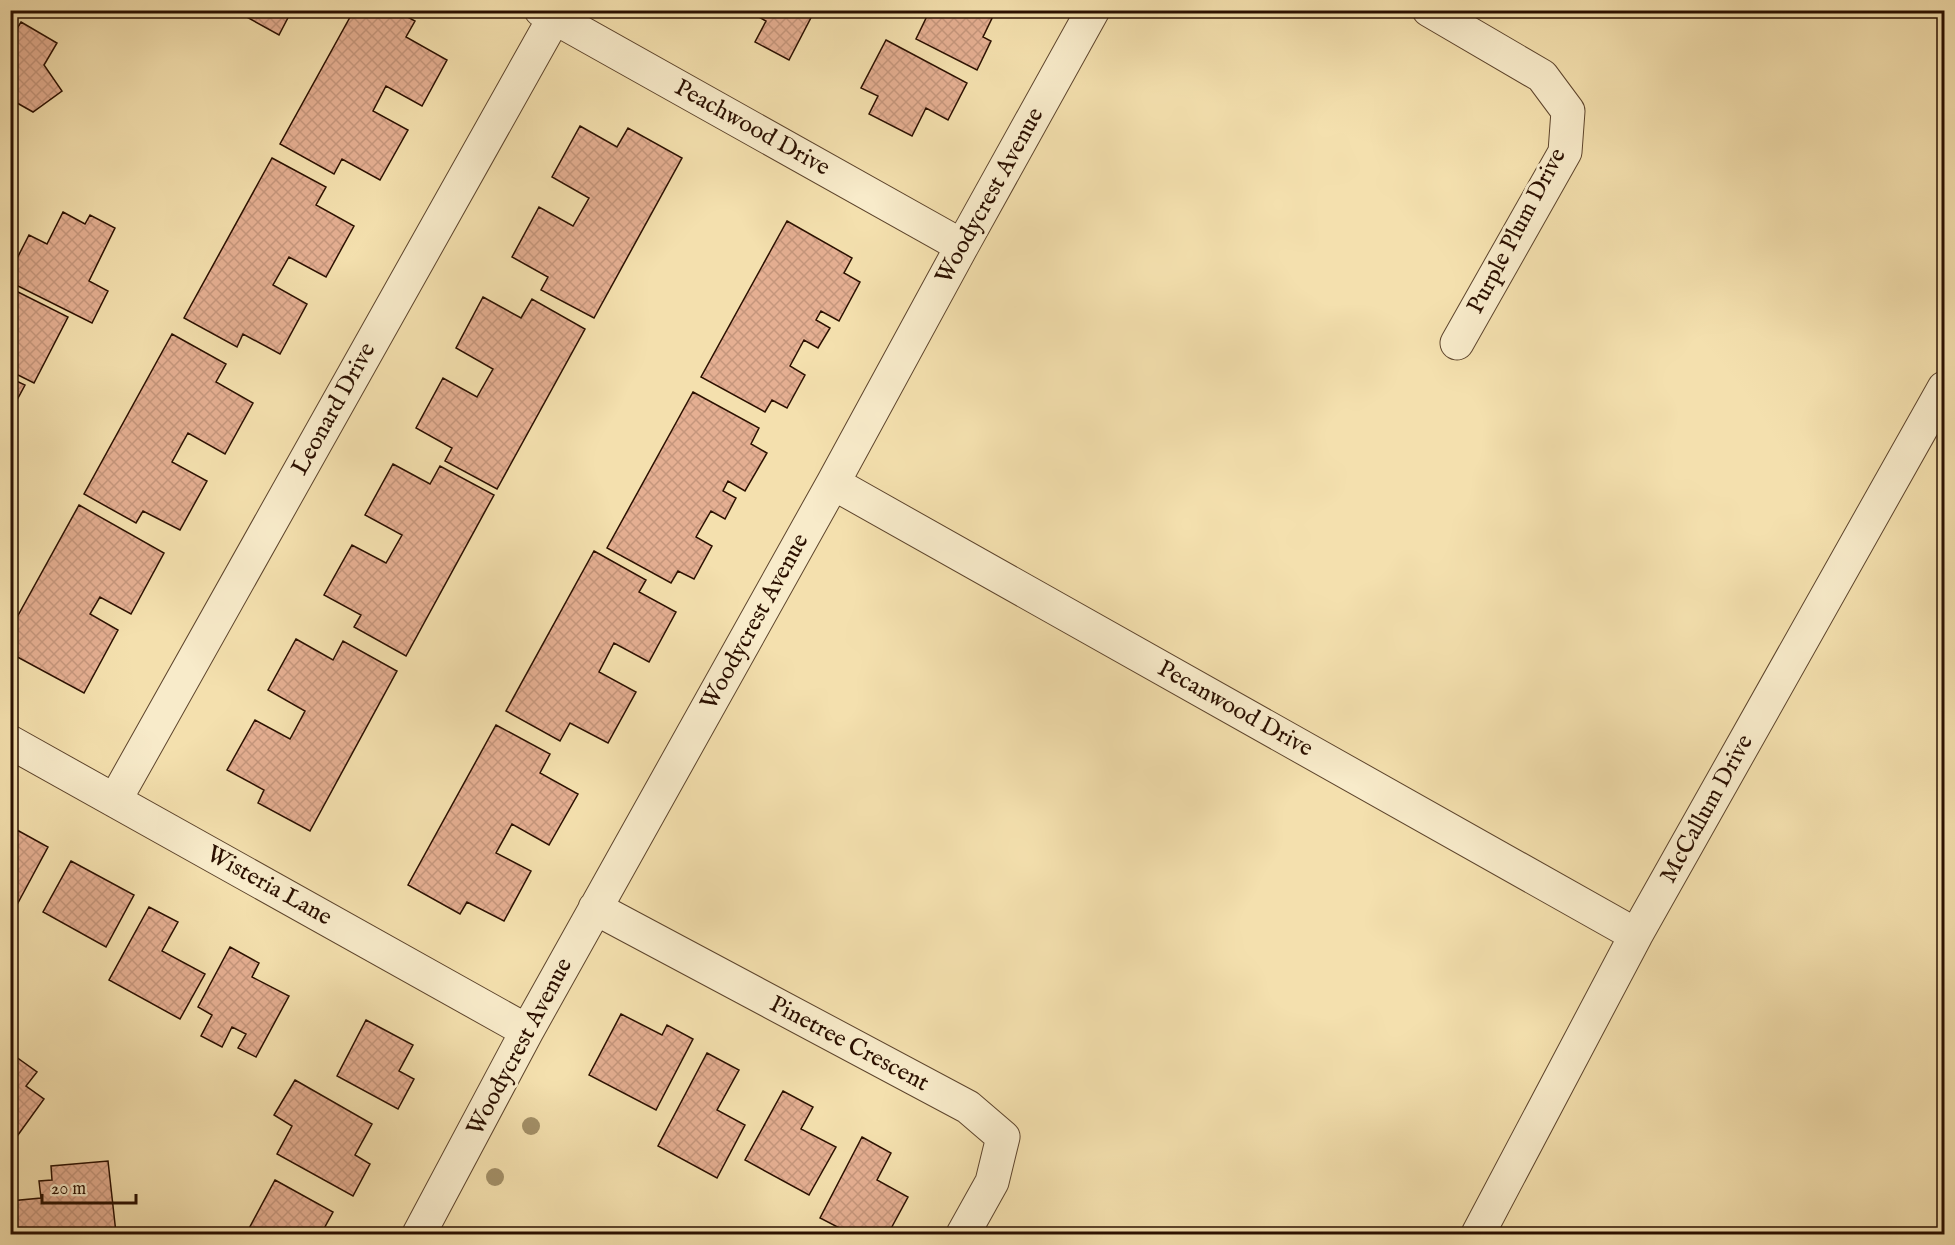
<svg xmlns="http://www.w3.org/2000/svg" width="1955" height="1245" viewBox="0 0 1955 1245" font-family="'IM FELL English',serif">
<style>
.building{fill:url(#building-cross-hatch);stroke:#2b1000;stroke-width:1.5}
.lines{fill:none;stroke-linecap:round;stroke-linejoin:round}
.minor-casing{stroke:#5d442c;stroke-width:35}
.minor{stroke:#f8ebca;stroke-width:33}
.tree{fill:#a39068}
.labels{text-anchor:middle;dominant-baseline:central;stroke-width:6;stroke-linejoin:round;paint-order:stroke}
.street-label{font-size:24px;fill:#2b1000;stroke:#f8ebca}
</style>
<defs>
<pattern id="building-cross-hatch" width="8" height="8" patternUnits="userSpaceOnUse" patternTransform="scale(1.5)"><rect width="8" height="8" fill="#e5af92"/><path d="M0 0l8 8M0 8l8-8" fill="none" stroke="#c5967c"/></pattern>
</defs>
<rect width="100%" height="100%" fill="#f4e0ae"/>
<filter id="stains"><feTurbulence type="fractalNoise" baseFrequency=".00333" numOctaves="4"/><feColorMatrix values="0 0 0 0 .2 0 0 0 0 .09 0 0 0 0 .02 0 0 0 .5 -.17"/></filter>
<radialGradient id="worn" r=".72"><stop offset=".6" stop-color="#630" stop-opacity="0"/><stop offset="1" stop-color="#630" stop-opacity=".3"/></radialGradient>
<path class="building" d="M234,10H292L279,35Z
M354,10H395L415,21L406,37L447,60L422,106L386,86L373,111L408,130L380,180L342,159L334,174L280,144Z
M746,10H815L789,60L755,42L766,21Z
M930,10H996L983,37L991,41L977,70L916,39Z
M21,22L57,43L44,65L62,91L33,112L10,99V30L15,32Z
M886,40L967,83L948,120L926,108L912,136L869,114L878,96L861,88Z
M580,126L617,147L628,128L682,158L594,318L541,290L548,277L512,257L539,207L573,226L589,198L552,177Z
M272,158L326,187L316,205L354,226L326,277L289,257L273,285L307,304L280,354L243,334L237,347L184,318Z
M63,212L85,224L90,215L115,228L89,281L108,291L92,323L10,282V272L29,235L47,244Z
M787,221L852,258L844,273L860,282L839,321L821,311L816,320L830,328L818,348L804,340L790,366L805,375L787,408L772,400L765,412L701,377Z
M10,288L68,317L34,383L10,371Z
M483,297L521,318L532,299L585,329L497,489L445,461L452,448L416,428L443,378L477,397L493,369L456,348Z
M172,334L226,364L216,382L253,403L225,454L188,433L172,462L207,481L180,530L143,511L136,523L84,494Z
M10,378L25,385L10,413Z
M693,392L759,428L751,444L767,453L745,491L728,481L723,491L736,498L725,519L711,511L696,537L712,546L694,579L678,571L671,583L607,548Z
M393,464L430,484L440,466L494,495L406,656L354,627L361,615L324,595L352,545L386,563L402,535L365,515Z
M79,505L164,553L131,614L100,597L90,614L118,630L84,693L10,653V630Z
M594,551L646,580L639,592L676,612L649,662L614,643L599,672L636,692L608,743L570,723L560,741L506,711Z
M296,639L333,660L343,641L397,671L310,831L258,803L264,790L227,770L255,720L290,739L305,711L268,690Z
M496,725L550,754L540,773L578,794L549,845L512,824L496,853L531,871L504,921L467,902L460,914L408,885Z
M17,830L48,847L12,914L10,841Z
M71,861L134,895L106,947L43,912Z
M149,907L178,922L162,951L205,974L180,1019L109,980Z
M230,947L259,963L252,977L289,996L256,1057L238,1048L246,1034L232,1027L222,1047L201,1036L212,1015L198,1007Z
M621,1014L662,1035L667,1025L693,1039L656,1110L589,1075Z
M366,1020L413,1045L399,1071L414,1079L398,1109L337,1076Z
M707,1053L739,1070L717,1110L745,1125L717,1178L658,1146Z
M12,1054L37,1072L26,1086L44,1099L10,1146Z
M295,1080L372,1124L355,1155L370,1164L353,1196L277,1154L292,1126L274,1115Z
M783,1091L813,1107L801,1129L836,1147L809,1195L745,1160Z
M862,1137L891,1153L877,1180L908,1197L888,1234H851L820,1218Z
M108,1161L116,1233L13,1234L10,1201L41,1198L39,1181L52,1180L51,1166Z
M275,1180L333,1212L321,1234H246Z"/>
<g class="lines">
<defs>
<path id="minor" d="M541,10L962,246
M1429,10L1542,76L1568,111L1565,152L1457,343
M833,483L1636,935
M10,742L527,1031
M115,800L554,18
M595,908L968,1107L1003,1137L992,1182L963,1234
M419,1234L527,1031L833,483L962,246L1093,10
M1478,1234L1636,935L1944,388"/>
</defs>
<use href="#minor" class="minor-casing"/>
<use href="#minor" class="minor"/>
</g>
<g class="tree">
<circle cx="531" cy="1126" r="9"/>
<circle cx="495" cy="1177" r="9"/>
</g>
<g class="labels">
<g class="street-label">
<text transform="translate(752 128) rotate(29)">Peachwood Drive</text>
<text transform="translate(990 196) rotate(-61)">Woodycrest Avenue</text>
<text transform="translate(1517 231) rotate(-62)">Purple Plum Drive</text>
<text transform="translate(334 409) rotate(-61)">Leonard Drive</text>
<text transform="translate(755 622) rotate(-61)">Woodycrest Avenue</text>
<text transform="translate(1235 709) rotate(29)">Pecanwood Drive</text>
<text transform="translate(1707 809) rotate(-61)">McCallum Drive</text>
<text transform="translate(269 886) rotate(29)">Wisteria Lane</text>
<text transform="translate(849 1044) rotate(28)">Pinetree Crescent</text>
<text transform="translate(520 1047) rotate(-62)">Woodycrest Avenue</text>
</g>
</g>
<rect width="1955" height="1245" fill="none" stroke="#f4e0ae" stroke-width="36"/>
<rect x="12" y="12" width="1931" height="1221" fill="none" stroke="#2b1000" stroke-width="3"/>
<rect x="18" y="18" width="1919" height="1209" fill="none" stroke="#2b1000" stroke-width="1.5"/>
<path d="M42 1194v9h94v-9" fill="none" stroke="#2b1000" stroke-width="3"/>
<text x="51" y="1194" font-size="18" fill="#2b1000" stroke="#f8ebca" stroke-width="4.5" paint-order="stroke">20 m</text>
<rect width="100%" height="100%" filter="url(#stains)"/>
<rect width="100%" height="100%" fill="url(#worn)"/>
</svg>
